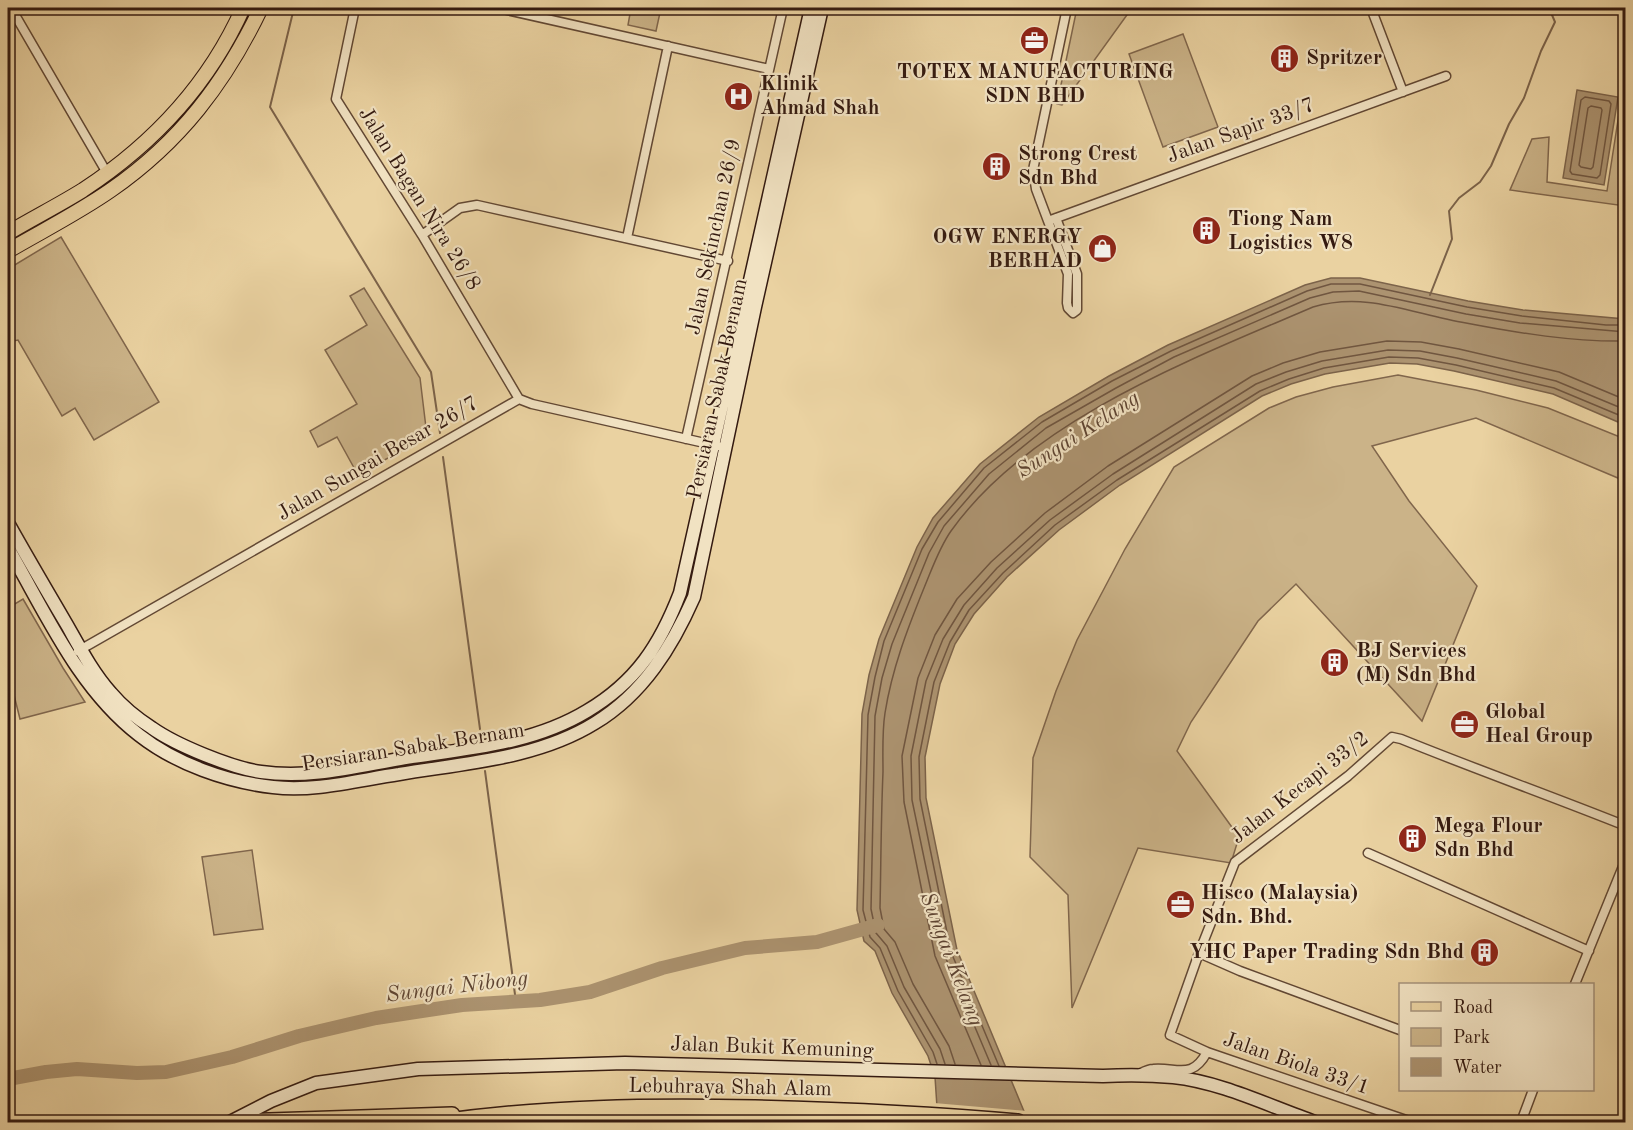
<svg xmlns="http://www.w3.org/2000/svg" width="1633" height="1130" viewBox="0 0 1633 1130" font-family="'Old Standard TT',serif">
<style>
.green{fill:#cbb388;stroke:#80664c;stroke-width:1.5}
.water{fill:#ac9370;stroke:#7c634a;stroke-width:1.5}
.pier{fill:#ead2a1}
.lines{fill:none;stroke-linecap:round;stroke-linejoin:round}
.shore{stroke:#705640;stroke-width:1.5}
.stream{stroke:#7c634a;stroke-width:2}
.river{stroke:#ac9370;stroke-width:14}
.street-casing{stroke:#624834;stroke-width:11}
.secondary-casing{stroke:#341a10;stroke-width:15}
.primary-casing{stroke:#341a10;stroke-width:16}
.highway-casing{stroke:#341a10;stroke-width:18}
.street{stroke:#f1e2c2;stroke-width:8}
.secondary{stroke:#f1e2c2;stroke-width:12}
.primary{stroke:#ead2a1;stroke-width:14}
.highway{stroke:#ead2a1;stroke-width:15}
.labels{text-anchor:middle;dominant-baseline:central;stroke-width:4.5;stroke-linejoin:round;paint-order:stroke}
.poi-label{font-size:21px;font-weight:bold;fill:#341a10;stroke:#f1e2c2;text-anchor:start}
.street-label{font-size:21px;fill:#341a10;stroke:#f1e2c2}
.water-label{font-size:22px;font-style:italic;fill:#5e4432;stroke:#f1e2c2}
</style>
<rect width="100%" height="100%" fill="#ead2a1"/>
<filter id="stains"><feTurbulence type="fractalNoise" baseFrequency=".00333" numOctaves="4"/><feColorMatrix values="0 0 0 0 .2 0 0 0 0 .09 0 0 0 0 .02 0 0 0 .5 -.17"/></filter>
<radialGradient id="worn" r=".72"><stop offset=".6" stop-color="#630" stop-opacity="0"/><stop offset="1" stop-color="#630" stop-opacity=".3"/></radialGradient>
<path class="green" d="M631,8H661L656,31L628,25Z
M1077,8H1132L1062,105L1057,104Z
M1183,34L1218,127L1163,147L1129,54Z
M1625,75V206L1510,190L1532,139L1549,137L1547,182L1607,191Z
M61,237L159,402L94,440L75,408L62,416L18,340L8,342V269Z
M364,288L420,378L427,436L358,475L337,437L318,447L310,431L357,404L325,350L367,325L350,296Z
M1398,375L1476,390L1548,408L1625,439V481L1476,418L1372,446L1409,501L1477,586L1422,721L1296,584L1258,621L1191,722L1177,751L1239,837L1231,863L1138,848L1072,1008L1068,895L1030,857L1033,758L1056,691L1077,640L1125,549L1174,467L1269,408L1296,397L1333,387Z
M23,599L63,668L85,702L20,719L11,683H8V608Z
M252,850L263,929L214,935L202,857Z"/>
<path class="water" d="M1577,90L1618,97L1604,185L1563,178Z
M1331,278H1360L1468,301L1523,310L1625,319V425L1553,394L1454,371L1417,364L1390,363L1325,374L1291,384L1262,396L1120,485L1059,530L1007,577L974,614L955,644L940,684L925,757L926,798L957,950L1026,1116L938,1122L935,1077L928,1056L892,993L875,951L864,941L857,910L862,714L869,675L879,639L917,547L933,518L980,464L1039,417L1109,376L1168,345L1305,285Z"/>
<path class="pier" d="M934,1103L1027,1111L1031,1122H935Z"/>
<g class="lines">
<path class="shore" d="M1585,97L1609,101L1611,104L1600,175L1597,178L1572,174L1570,171L1581,100Z
M1591,106L1601,108L1602,110L1593,167L1591,169L1581,167L1579,165L1588,108Z
M937,1064L933,1052L898,991L880,948L870,937L863,910L868,715L875,677L884,641L922,549L938,522L984,468L1042,422L1112,381L1171,351L1307,291L1331,284H1360L1467,307L1522,316L1606,325H1626
M945,1064L940,1049L904,987L887,946L876,933L871,909L875,716L882,678L892,644L929,553L944,526L989,474L1046,428L1116,388L1174,357L1310,298L1333,292L1359,291L1466,314L1520,323L1626,332
M955,1064L949,1046L913,984L895,942L884,929L880,908C881,863 881,818 883,772C883,753 882,732 885,713C892,669 907,630 924,588C932,569 939,548 951,531C1030,420 1192,359 1313,307C1367,291 1412,314 1466,323C1518,333 1573,342 1626,341
M981,1065L935,956L904,802L902,756L918,678L935,635L957,599L991,562L1045,513L1108,466L1252,376L1283,363L1320,352L1387,341L1421,342L1459,349L1559,372L1626,400
M991,1065L944,954L912,800L911,756L926,681L943,639L964,605L997,568L1050,520L1113,474L1256,384L1286,372L1322,361L1388,350L1420,351L1457,358L1556,381L1626,410
M999,1066L951,952L920,799L919,757L934,682L950,642L969,610L1003,573L1055,525L1117,480L1260,391L1289,379L1324,368L1389,357L1418,358L1456,365L1554,388L1626,418"/>
<path class="stream" d="M294,8L270,107L431,372L440,433
M1430,295L1452,239L1449,211L1459,198L1480,182L1491,166L1509,124L1524,98L1541,51L1555,22L1549,8
M443,457L480,729
M485,771L516,1002"/>
<path class="river" d="M8,1079L46,1072L77,1069L137,1073L166,1072L232,1057L299,1036L376,1018L462,1005L540,1000L590,992L662,968L745,948L817,942L878,925"/>
<defs>
<path id="street" d="M11,8L107,173
M355,8L336,99L422,235L519,399
M498,8L769,69
M1371,8L1403,92
M1056,218L1077,274V310L1073,313L1068,308L1067,303L1068,274L1036,189L1033,170L1067,8
M1048,221L1446,76
M422,235L460,208L477,205L728,261
M627,238L668,46
M686,439L783,8
M78,651L519,399L532,404L718,446
M1368,853L1589,951
M1199,953L1240,971L1400,1030
M1575,984L1626,859
M1139,1074C1143,1072 1148,1069 1153,1069C1178,1067 1192,1080 1207,1052
M1412,1122L1207,1052L1170,1035L1199,953L1235,862L1348,776L1392,737L1401,739C1475,769 1551,796 1626,826
M1521,1122L1533,1090"/>
<path id="secondary" d="M8,523C27,557 47,591 67,625C80,648 93,673 111,693C122,706 138,719 152,728C176,745 232,768 261,772C308,779 354,767 400,759C463,749 531,745 587,711C636,682 660,645 680,593L811,8
M8,548C46,613 78,688 139,735C176,764 227,782 273,787C315,792 358,780 399,774C464,763 537,759 595,723C643,694 672,647 694,597L755,307L822,8
M230,1122L271,1101L316,1083L418,1069L625,1063L1103,1076C1126,1075 1149,1075 1173,1077C1221,1082 1269,1106 1315,1122"/>
<path id="primary" d="M8,233C33,218 59,205 83,190C153,144 209,84 243,8
M8,251C42,231 78,213 111,190C180,142 225,83 261,8"/>
<path id="highway" d="M239,1122L452,1115
M441,1122C545,1107 650,1106 755,1108C843,1110 930,1114 1018,1122"/>
</defs>
<use href="#street" class="street-casing"/>
<use href="#secondary" class="secondary-casing"/>
<use href="#primary" class="primary-casing"/>
<use href="#highway" class="highway-casing"/>
<use href="#street" class="street"/>
<use href="#secondary" class="secondary"/>
<use href="#primary" class="primary"/>
<use href="#highway" class="highway"/>
</g>
<defs>
<symbol id="office-disc" viewBox="-11 -11 22 22"><circle r="9.5" fill="#8f2418" stroke="#f1e2c2"/><path d="M-6-3h4V-5.5h4V-3h4V5H-6ZM-1-4.5V-3h2v-1.5ZM-6 0V1H6V0Z" fill="#fff"/></symbol>
<symbol id="building-disc" viewBox="-11 -11 22 22"><circle r="9.5" fill="#8f2418" stroke="#f1e2c2"/><path d="M-4-6H4V6H1V3H-1V6H-4ZM-2.5-4.3h1.7v1.8h-1.7ZM.8-4.3h1.7v1.8H.8ZM-2.5-1h1.7V.8h-1.7ZM.8-1h1.7V.8H.8Z" fill="#fff"/></symbol>
<symbol id="hospital-disc" viewBox="-11 -11 22 22"><circle r="9.5" fill="#8f2418" stroke="#f1e2c2"/><path d="M-5-5h3v3.5h4V-5h3V5h-3V1.5h-4V5h-3Z" fill="#fff"/></symbol>
<symbol id="shop-disc" viewBox="-11 -11 22 22"><circle r="9.5" fill="#8f2418" stroke="#f1e2c2"/><path d="M-5-2.5h2.3a2.7 3.5 0 0 1 5.4 0H5L5.5 6h-11ZM-1.5-2.5h3a1.5 2.3 0 0 0-3 0Z" fill="#fff"/></symbol>
</defs>
<g fill-rule="evenodd">
<use href="#office-disc" x="1018" y="24" width="33" height="33"/>
<use href="#building-disc" x="1268" y="42" width="33" height="33"/>
<use href="#hospital-disc" x="722" y="80" width="33" height="33"/>
<use href="#building-disc" x="980" y="150" width="33" height="33"/>
<use href="#building-disc" x="1190" y="214" width="33" height="33"/>
<use href="#shop-disc" x="1086" y="232" width="33" height="33"/>
<use href="#building-disc" x="1318" y="646" width="33" height="33"/>
<use href="#office-disc" x="1448" y="708" width="33" height="33"/>
<use href="#building-disc" x="1396" y="822" width="33" height="33"/>
<use href="#office-disc" x="1164" y="888" width="33" height="33"/>
<use href="#building-disc" x="1468" y="936" width="33" height="33"/>
</g>
<g class="labels">
<g class="poi-label">
<text x="1306" y="58">Spritzer</text>
<text x="1035" y="72" text-anchor="middle">TOTEX MANUFACTURING<tspan x="1035" dy="24">SDN BHD</tspan></text>
<text x="760" y="84">Klinik<tspan x="760" dy="24">Ahmad Shah</tspan></text>
<text x="1018" y="154">Strong Crest<tspan x="1018" dy="24">Sdn Bhd</tspan></text>
<text x="1228" y="219">Tiong Nam<tspan x="1228" dy="24">Logistics W8</tspan></text>
<text x="1082" y="237" text-anchor="end">OGW ENERGY<tspan x="1082" dy="24">BERHAD</tspan></text>
<text x="1356" y="651">BJ Services<tspan x="1356" dy="24">(M) Sdn Bhd</tspan></text>
<text x="1485" y="712">Global<tspan x="1485" dy="24">Heal Group</tspan></text>
<text x="1434" y="826">Mega Flour<tspan x="1434" dy="24">Sdn Bhd</tspan></text>
<text x="1201" y="893">Hisco (Malaysia)<tspan x="1201" dy="24">Sdn. Bhd.</tspan></text>
<text x="1464" y="952" text-anchor="end">YHC Paper Trading Sdn Bhd</text>
</g>
<g class="street-label">
<text transform="translate(1241 131) rotate(-20)">Jalan Sapir 33/7</text>
<text transform="translate(419 199) rotate(58)">Jalan Bagan Nira 26/8</text>
<text transform="translate(714 237) rotate(-78)">Jalan Sekinchan 26/9</text>
<text transform="translate(718 389) rotate(-78)">Persiaran Sabak Bernam</text>
<text transform="translate(378 459) rotate(-30)">Jalan Sungai Besar 26/7</text>
<text transform="translate(413 748) rotate(-9)">Persiaran Sabak Bernam</text>
<text transform="translate(1300 788) rotate(-38)">Jalan Kecapi 33/2</text>
<text transform="translate(772 1048) rotate(2)">Jalan Bukit Kemuning</text>
<text transform="translate(1296 1064) rotate(19)">Jalan Biola 33/1</text>
<text transform="translate(730 1088) rotate(1)">Lebuhraya Shah Alam</text>
</g>
<g class="water-label">
<text transform="translate(1078 435) rotate(-33)">Sungai Kelang</text>
<text transform="translate(951 959) rotate(69)">Sungai Kelang</text>
<text transform="translate(457 987) rotate(-7)">Sungai Nibong</text>
</g>
</g>
<rect width="1633" height="1130" fill="none" stroke="#ead2a1" stroke-width="30"/>
<rect x="9" y="9" width="1615" height="1112" fill="none" stroke="#341a10" stroke-width="3"/>
<rect x="15" y="15" width="1603" height="1100" fill="none" stroke="#341a10" stroke-width="1.5"/>
<rect x="1399" y="983" width="195" height="108" fill="#f1e2c2" stroke="#a5927b" stroke-width="1.5"/>
<rect x="1411" y="1002" width="30" height="9" fill="#ead2a1" stroke="#a5927b" stroke-width="1.5"/>
<text x="1453" y="1013" font-size="18" fill="#341a10">Road</text>
<rect x="1411" y="1028" width="30" height="18" fill="#cbb388" stroke="#a5927b" stroke-width="1.5"/>
<text x="1453" y="1043" font-size="18" fill="#341a10">Park</text>
<rect x="1411" y="1058" width="30" height="18" fill="#ac9370" stroke="#a5927b" stroke-width="1.5"/>
<text x="1453" y="1073" font-size="18" fill="#341a10">Water</text>
<rect width="100%" height="100%" filter="url(#stains)"/>
<rect width="100%" height="100%" fill="url(#worn)"/>
</svg>
